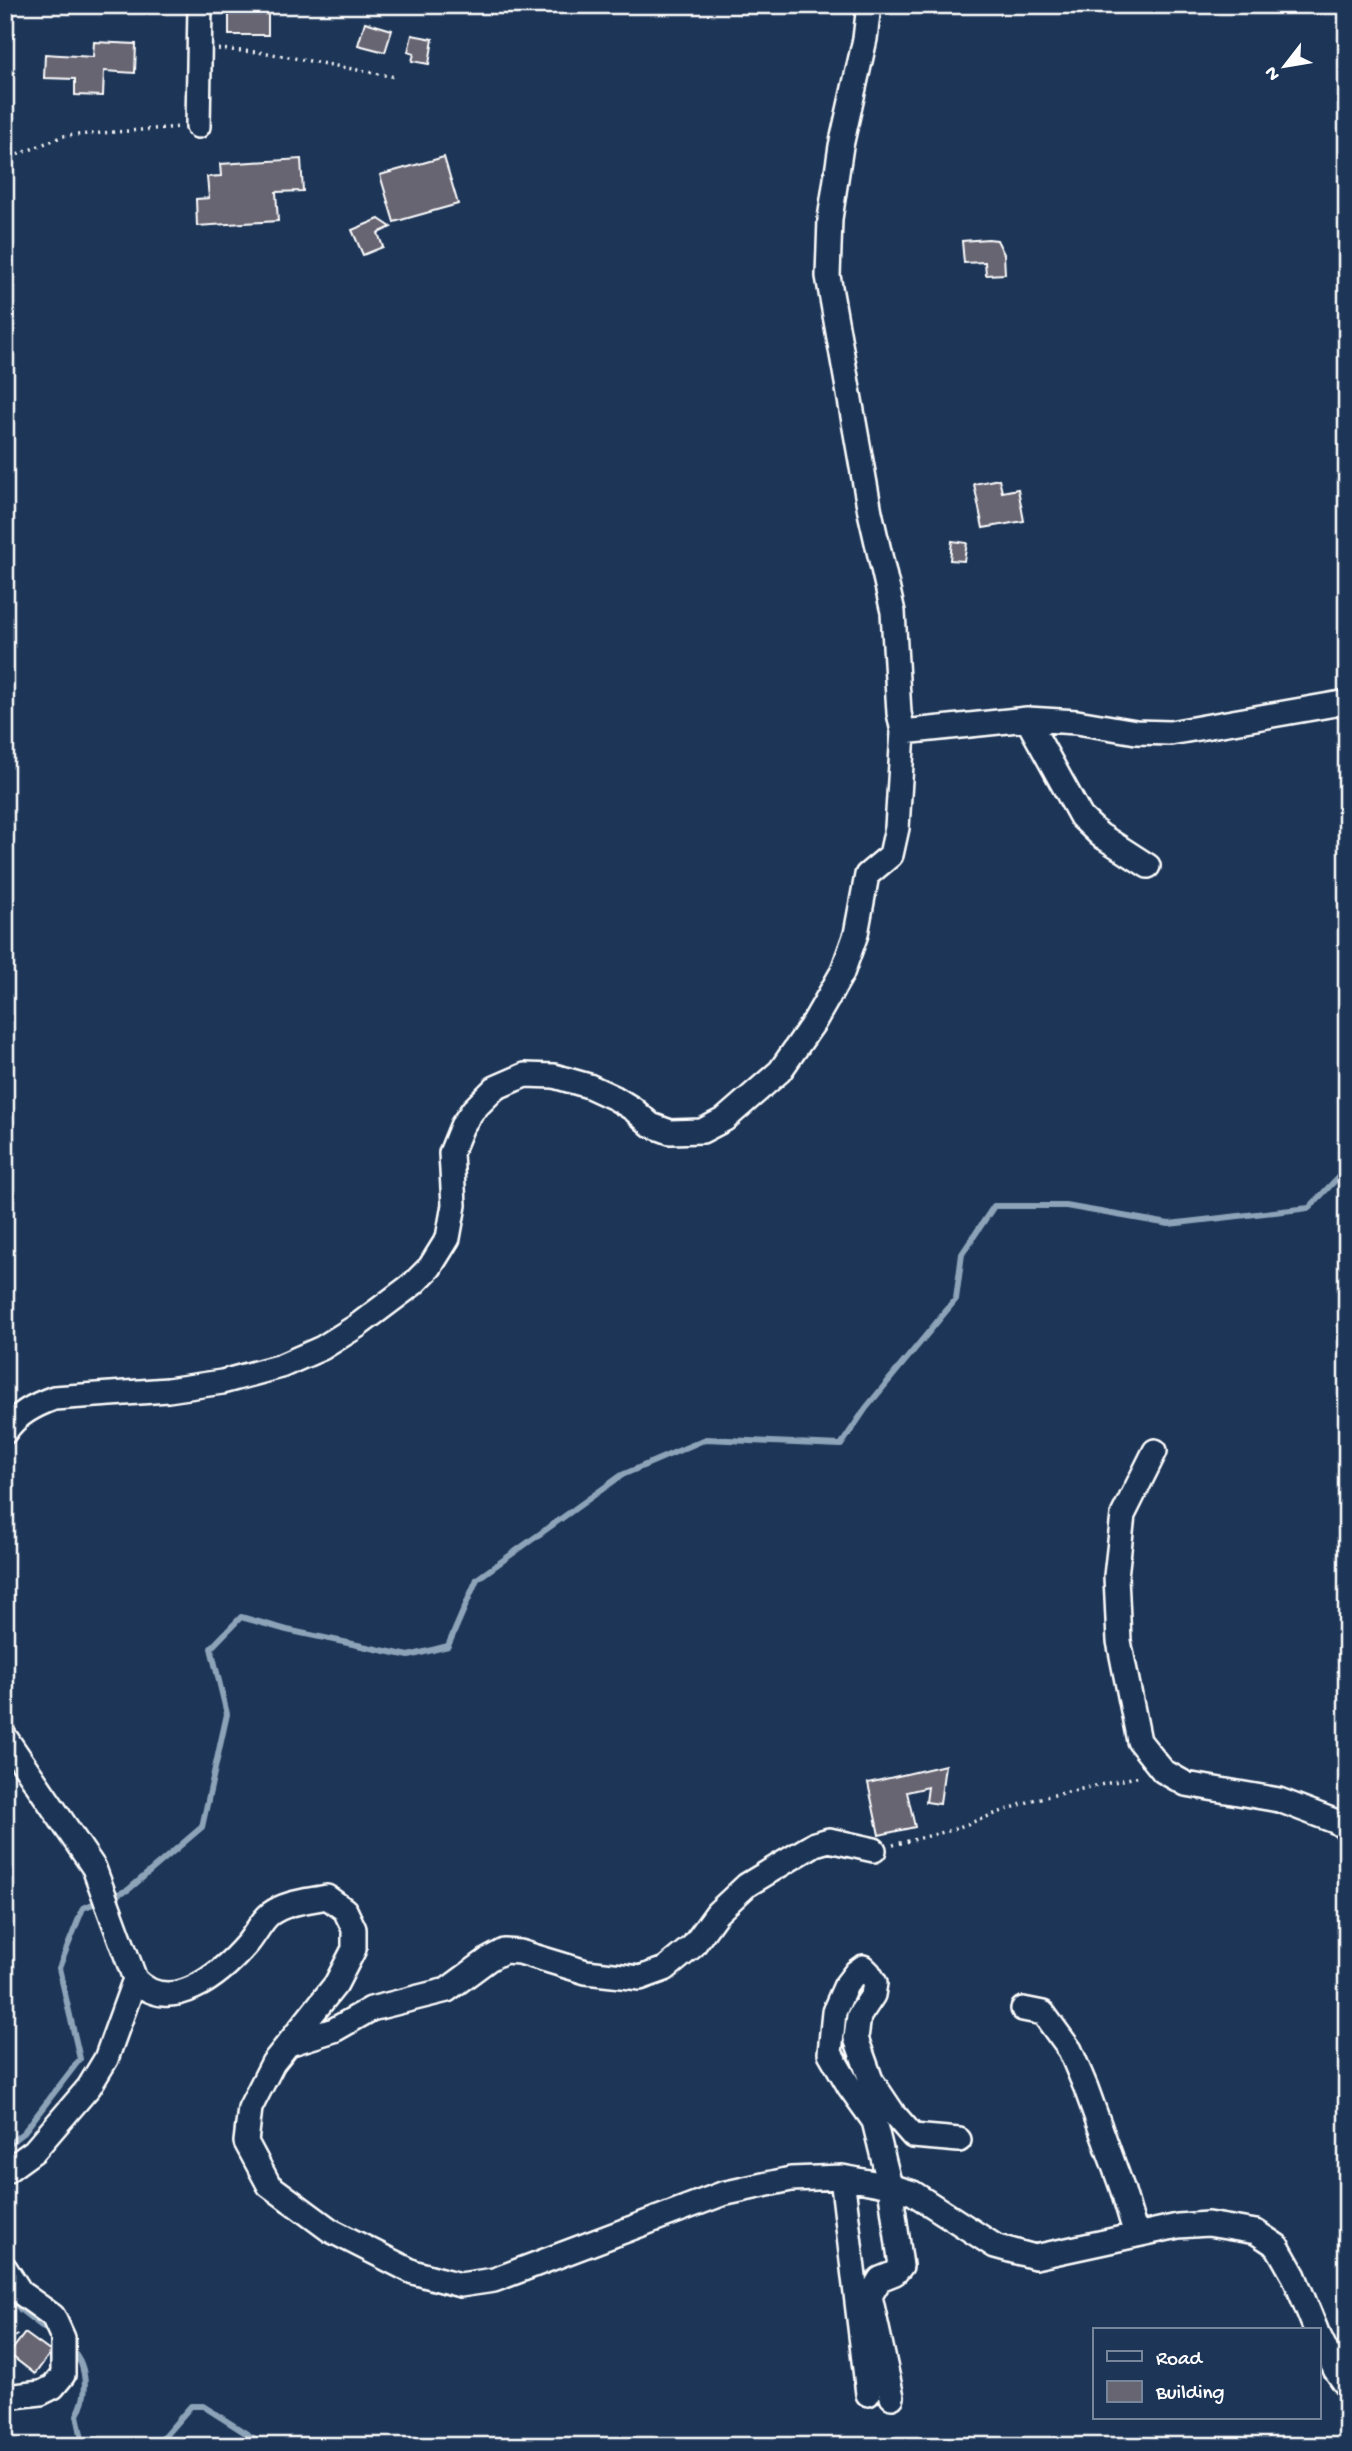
<svg xmlns="http://www.w3.org/2000/svg" width="1352" height="2451" viewBox="0 0 1352 2451" font-family="'Gochi Hand',sans-serif">
<style>
.lines{fill:none;stroke-linecap:round;stroke-linejoin:round}
.stream{stroke:#8ca3b8;stroke-width:6}
.building{fill:#686573;stroke:#fff;stroke-width:2}
.minor-casing{stroke:#fff;stroke-width:28}
.path{stroke:#fff;stroke-width:3.5;stroke-dasharray:2 5;stroke-linecap:butt}
.minor{stroke:#1d3557;stroke-width:23}
</style>
<rect width="100%" height="100%" fill="#1d3557"/>
<filter id="ink" filterUnits="userSpaceOnUse"><feTurbulence type="fractalNoise" baseFrequency=".0143" numOctaves="2"/><feDisplacementMap in="SourceGraphic" scale="14" xChannelSelector="R" yChannelSelector="G"/><feConvolveMatrix kernelMatrix="1 2 1 2 8 2 1 2 1" color-interpolation-filters="sRGB"/></filter>
<g filter="url(#ink)">
<g class="lines">
<path class="stream" d="M110,1897L128,1890L202,1827L227,1714L211,1648L241,1617L287,1630L409,1656L448,1646L477,1579L622,1475L706,1439L841,1445L866,1408L956,1299L962,1254L994,1206H1066L1169,1224L1309,1208L1347,1168
M5,2147L24,2132L80,2059L59,1968L83,1908L100,1901
M5,2291L21,2310L51,2333
M68,2346C88,2362 89,2394 77,2415L83,2444L86,2446
M156,2446L191,2406H203L266,2446"/>
</g>
<path class="building" d="M229,7L268,8V35H229Z
M365,22L392,30L385,52L358,45Z
M412,35L433,39L429,64L412,61L414,54L408,52Z
M94,42L136,44L135,73L104,71L103,96L75,95V79L44,78L45,54L93,57Z
M444,157L458,204L394,222L380,175Z
M301,159L303,191L276,192L278,221L197,226L196,199L209,198L207,177L221,176L220,164Z
M379,219L391,227L378,233L383,247L363,255L352,230Z
M988,239L997,240L1004,254L1005,274L986,275L985,262L964,263L962,241Z
M999,479L1002,492L1018,489L1024,521L983,528L974,484Z
M952,541L967,543L964,561L950,560Z
M945,1765L940,1804L926,1802L928,1787L907,1792L915,1827L879,1835L868,1783Z
M25,2333L51,2352L35,2374L9,2354Z"/>
<g class="lines">
<defs>
<path id="minor" d="M198,126L200,5
M1027,719L1081,817L1100,835L1148,866
M903,732L1027,719L1077,722L1136,732L1170,733L1347,702
M5,1432C17,1414 35,1405 54,1398L168,1390L222,1382L281,1366L322,1348L357,1326L413,1284L430,1267L448,1238L454,1205L451,1153L462,1126L473,1110L495,1088L525,1075L554,1076L589,1086L615,1098L633,1109L651,1125L670,1132L702,1131L725,1119L780,1071L814,1022L842,973L856,934L867,875L891,855L897,828L903,732L899,713L893,612L870,512L828,276L830,219L841,146L865,39L869,5
M1155,1451L1123,1515L1116,1576L1119,1641L1139,1741L1163,1771L1186,1784L1279,1800L1337,1822L1347,1829
M5,1737L94,1868L135,1979C170,2018 222,1973 247,1944C255,1935 261,1921 270,1914C286,1902 308,1901 327,1897L345,1910L354,1929V1949L336,1984L273,2063L250,2108L246,2142L269,2185L330,2230L413,2272L460,2285L494,2280L722,2194L791,2179L842,2177L890,2186L913,2193L995,2246L1035,2257L1178,2226L1208,2224L1256,2232L1277,2246L1294,2276L1316,2330
M1023,2009L1043,2013L1070,2050L1086,2088L1122,2188L1136,2235
M289,2044L334,2030L371,2009L447,1990L489,1959L504,1951L520,1952L586,1972L640,1978L665,1969L693,1946L717,1913L747,1885L815,1844L829,1840L874,1850
M5,2172L34,2151L89,2087L106,2059L135,1979
M842,2177L868,2394
M5,2268L21,2293L53,2316L63,2338V2375L53,2387L41,2393L5,2397
M1319,2336L1335,2369L1347,2386
M892,2397L870,2296L880,2279L895,2273L901,2266L890,2186L874,2121L849,2086L830,2053L834,2012L846,1985L856,1972L863,1967L869,1973L875,1983L873,1995L859,2016L856,2038L871,2080L893,2113L913,2136L959,2140"/>
</defs>
<use href="#minor" class="minor-casing"/>
<path class="path" d="M218,49L267,53L395,77
M5,160L63,136L180,127
M893,1845L948,1831L1036,1799L1141,1776
M5,2326L18,2337"/>
<use href="#minor" class="minor"/>
</g>
</g>
<rect width="1352" height="2451" fill="none" stroke="#1d3557" stroke-width="28"/>
<rect x="14" y="14" width="1324" height="2423" fill="none" stroke="#fff" stroke-width="2.5" filter="url(#ink)"/>
<rect x="1093" y="2328" width="228" height="91" fill="#1d3557" stroke="#77869a" stroke-width="2"/>
<rect x="1107" y="2351" width="35" height="10" fill="#1d3557" stroke="#77869a" stroke-width="2"/>
<text x="1156" y="2364" font-size="21" fill="#ffffff">Road</text>
<rect x="1107" y="2381" width="35" height="21" fill="#686573" stroke="#77869a" stroke-width="2"/>
<text x="1156" y="2398" font-size="21" fill="#ffffff">Building</text>
<g transform="translate(1285 66) rotate(239)" stroke="#1d3557" stroke-width="5" paint-order="stroke">
<path d="M0-5L12 26L0 18L-12 26Z" fill="#ffffff"/>
<text y="-10" font-size="19" font-weight="bold" text-anchor="middle" fill="#ffffff">N</text>
</g>
</svg>
